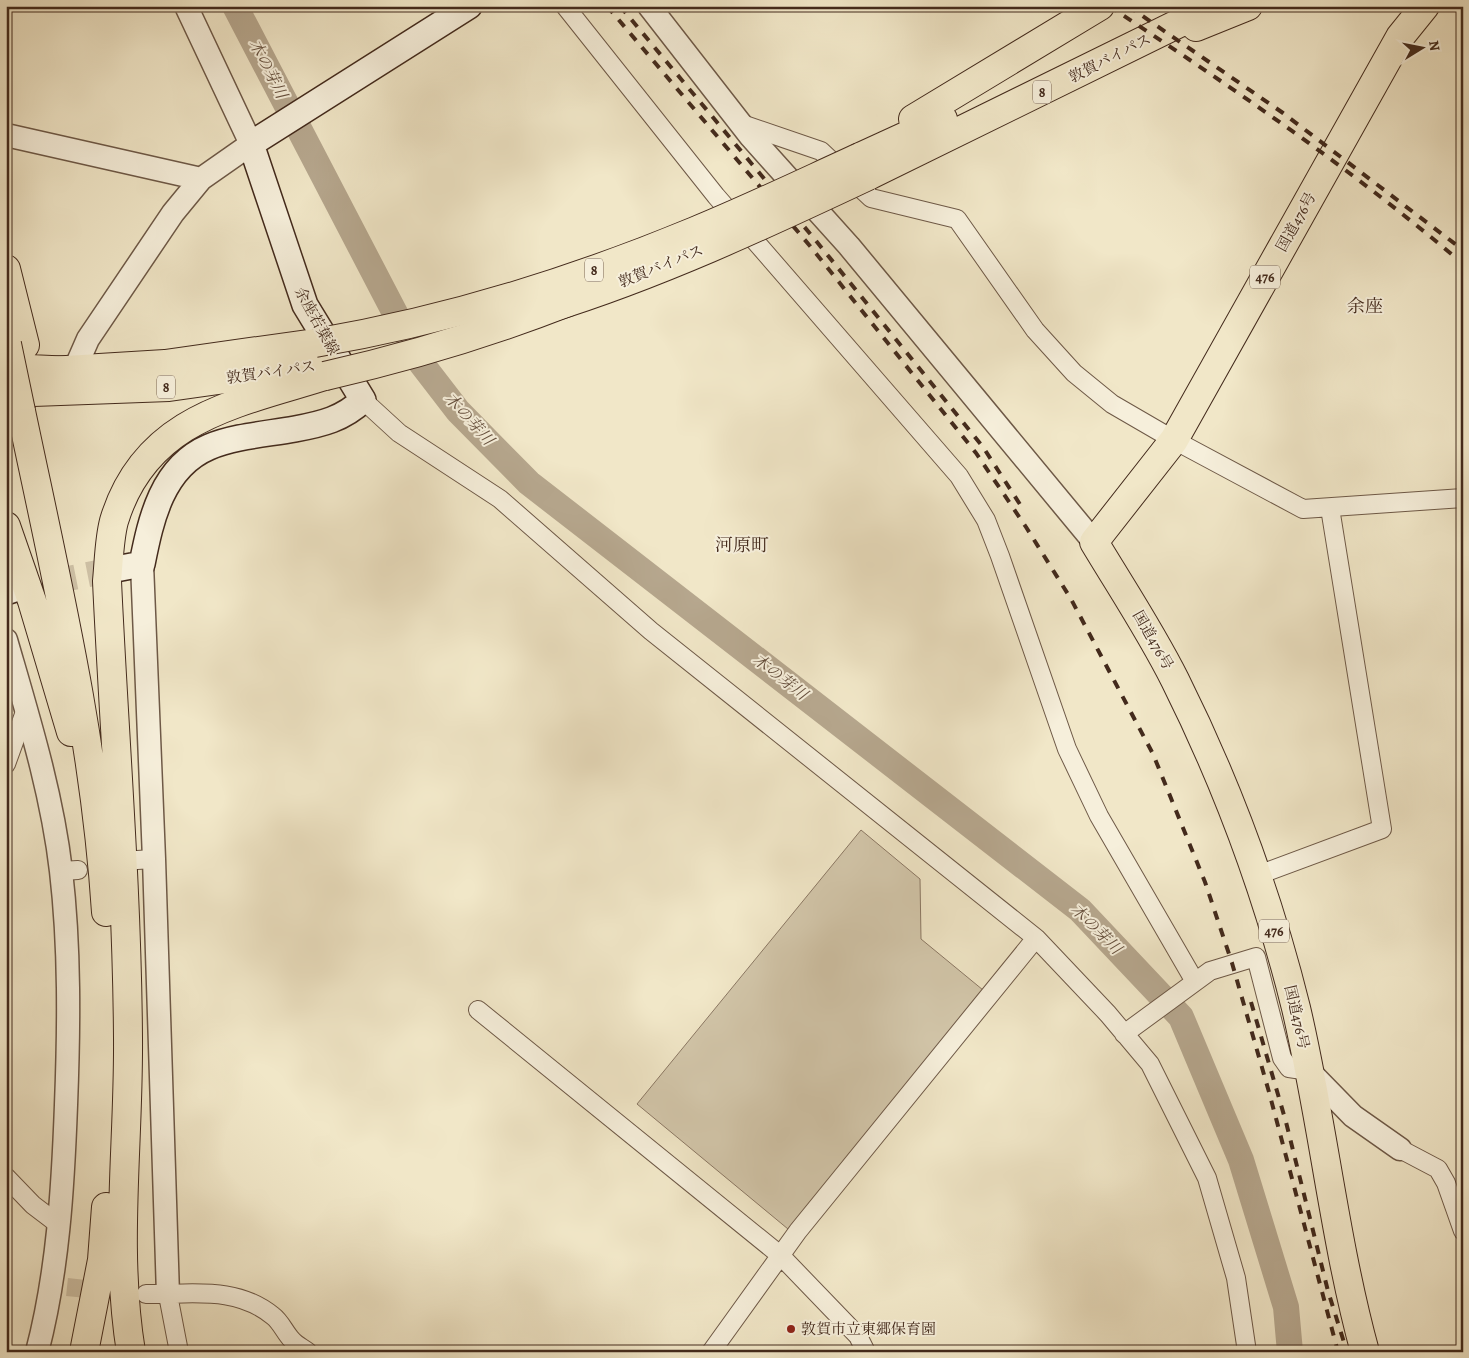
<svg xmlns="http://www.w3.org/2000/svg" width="1469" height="1358" viewBox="0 0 1469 1358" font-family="Alegreya,'Noto Serif JP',serif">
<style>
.green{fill:#d3c7ab;stroke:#8b7864}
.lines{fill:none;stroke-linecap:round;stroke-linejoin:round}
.river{stroke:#b6a78e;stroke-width:26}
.minor-tunnel{stroke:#cec1a6;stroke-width:18;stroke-dasharray:18 9;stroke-linecap:butt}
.secondary-tunnel{stroke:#cec1a6;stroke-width:25;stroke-dasharray:25 12;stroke-linecap:butt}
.minor-casing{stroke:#6e5947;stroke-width:20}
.tertiary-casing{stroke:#6e5947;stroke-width:25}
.secondary-casing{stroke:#432a1c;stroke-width:28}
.trunk-casing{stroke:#432a1c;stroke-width:30}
.motorway-casing{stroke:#432a1c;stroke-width:30}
.minor{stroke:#f6efdb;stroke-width:18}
.tertiary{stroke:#f6efdb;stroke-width:22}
.secondary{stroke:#f6efdb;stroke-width:25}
.trunk{stroke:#f1e7c8;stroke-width:28}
.motorway{stroke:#f1e7c8;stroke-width:28}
.rail{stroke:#432a1c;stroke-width:4;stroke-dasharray:9 9;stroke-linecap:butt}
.trunk-bridge-casing{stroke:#432a1c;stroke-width:30;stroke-linecap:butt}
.motorway-bridge-casing{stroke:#432a1c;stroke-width:30;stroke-linecap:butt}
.trunk-bridge{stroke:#f1e7c8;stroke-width:28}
.motorway-bridge{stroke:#f1e7c8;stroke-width:28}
.poi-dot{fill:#8f2418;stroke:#f6efdb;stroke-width:2}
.labels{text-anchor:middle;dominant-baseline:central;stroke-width:4;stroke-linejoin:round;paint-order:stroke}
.shield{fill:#f6efdb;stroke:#796555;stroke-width:1}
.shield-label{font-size:14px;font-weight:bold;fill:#432a1c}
.street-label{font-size:15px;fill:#432a1c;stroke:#f6efdb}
.poi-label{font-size:15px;fill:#432a1c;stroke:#f6efdb;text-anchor:start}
.water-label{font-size:16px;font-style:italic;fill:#66503e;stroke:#f6efdb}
.quarter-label{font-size:18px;fill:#432a1c;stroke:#f6efdb}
</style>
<rect width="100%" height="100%" fill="#f1e7c8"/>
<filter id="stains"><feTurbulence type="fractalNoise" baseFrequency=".004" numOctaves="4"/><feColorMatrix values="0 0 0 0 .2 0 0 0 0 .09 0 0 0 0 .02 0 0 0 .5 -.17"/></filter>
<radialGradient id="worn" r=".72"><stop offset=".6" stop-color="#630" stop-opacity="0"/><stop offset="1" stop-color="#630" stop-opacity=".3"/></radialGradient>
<path class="green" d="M861,830L920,879L921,939L983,990L788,1229L637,1104Z"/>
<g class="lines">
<path class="river" d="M235,6L421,363L458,411L529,483L1080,910L1181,1017L1241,1160L1286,1307L1290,1352"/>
<path class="minor-tunnel" d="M67,1287L106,1291"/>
<path class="secondary-tunnel" d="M15,589L121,568"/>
<defs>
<path id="minor" d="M565,6L716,196L959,476L986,520L1000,556L1067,749L1099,816L1194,980
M742,124L821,151L871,198L957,219L1035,330L1074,373L1112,404L1174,440L1303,509L1463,498
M363,400L399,433L500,499L651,631L1036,938L1108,1014L1150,1064L1207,1178L1236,1278L1247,1352
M6,764L26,709
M137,860L154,859
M61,871L78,870
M1258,875L1382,829L1330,508
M478,1010L780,1255L858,1336L866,1352
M1124,1034L1210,971L1256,957L1282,1058L1289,1068L1309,1071
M1400,1149L1438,1169L1446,1183L1463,1231
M6,1177L33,1205L58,1224
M146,1294C191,1295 235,1285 273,1316C281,1322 285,1333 292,1340C296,1345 303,1348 308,1352
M168,1295L179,1352
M711,1352L798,1231L1036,938"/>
<path id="tertiary" d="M649,6L751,137L849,246L1094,542
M6,135L201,179
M74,371L88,339L173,213L201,179L251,144L186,6
M142,564L154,859L168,1295
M6,640C28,716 52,793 61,871C70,948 69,1028 66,1105C63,1187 58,1272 37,1352
M1309,1071L1353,1116L1400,1149"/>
<path id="secondary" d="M121,568L142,564C151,519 162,467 209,447C235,436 268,434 295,429C322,424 343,419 363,400L305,305L251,144L469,6
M6,592L15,589"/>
<path id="trunk" d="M1196,27L1248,6
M913,119L1100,6
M860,157L943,119
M868,176L1214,6
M50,371L165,364L315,343
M6,393L169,387L324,365
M1365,1352C1334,1239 1323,1122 1296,1008C1268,895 1227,784 1175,680C1151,632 1121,587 1094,542L1174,440L1400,37L1425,6"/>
<path id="motorway" d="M6,269L25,345
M6,368L74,371
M21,411C56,578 95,741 106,912
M6,526L32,601L71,732
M84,1352L102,1260L106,1207
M131,1352C114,1248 129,1143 128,1038C127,886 114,733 107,581C109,561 109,540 114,521C145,418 235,404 325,376"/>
</defs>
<use href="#minor" class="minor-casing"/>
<use href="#tertiary" class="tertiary-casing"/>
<use href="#secondary" class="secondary-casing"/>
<use href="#trunk" class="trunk-casing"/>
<use href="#motorway" class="motorway-casing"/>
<use href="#minor" class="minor"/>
<use href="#tertiary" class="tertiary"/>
<use href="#secondary" class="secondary"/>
<use href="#trunk" class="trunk"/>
<use href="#motorway" class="motorway"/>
<path class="rail" d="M607,6L810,246L976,453L1026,527L1071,599L1153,754L1205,882L1232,963L1269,1092L1338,1352
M620,6L817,242L983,447L1023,509
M1109,6C1230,86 1352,169 1463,264
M1128,6L1283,113L1463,250
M1251,1002L1286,1122L1328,1291L1347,1352"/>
<defs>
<path id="trunk-bridge" d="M547,309C657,275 764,225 868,176
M315,343C446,321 572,282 695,231C751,208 805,182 860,157"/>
<path id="motorway-bridge" d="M7,344L21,411
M325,376C409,357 489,333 568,302"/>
</defs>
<use href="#trunk-bridge" class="trunk-bridge-casing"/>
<use href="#motorway-bridge" class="motorway-bridge-casing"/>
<use href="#trunk-bridge" class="trunk-bridge"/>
<use href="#motorway-bridge" class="motorway-bridge"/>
</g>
<circle class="poi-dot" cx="791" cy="1329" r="5"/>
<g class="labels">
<g class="shield">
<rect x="1033" y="80.5" width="18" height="23" rx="4"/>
<rect x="585" y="258.5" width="18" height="23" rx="4"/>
<rect x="1250" y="265.5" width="30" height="23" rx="4"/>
<rect x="157" y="375.5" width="18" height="23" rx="4"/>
<rect x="1259" y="919.5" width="30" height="23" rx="4"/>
</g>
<g class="shield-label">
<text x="1042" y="92">8</text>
<text x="594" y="270">8</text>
<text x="1265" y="277">476</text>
<text x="166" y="387">8</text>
<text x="1274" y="931">476</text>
</g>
<g class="street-label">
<text transform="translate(1110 58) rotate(-27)">敦賀バイパス</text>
<text transform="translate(1296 222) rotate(-61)">国道476号</text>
<text transform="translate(661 266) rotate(-22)">敦賀バイパス</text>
<text transform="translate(317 321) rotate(61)">余座若葉線</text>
<text transform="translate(271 372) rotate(-8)">敦賀バイパス</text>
<text transform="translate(1153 640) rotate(60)">国道476号</text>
<text transform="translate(1297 1017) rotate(77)">国道476号</text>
</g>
<g class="poi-label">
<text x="801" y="1329">敦賀市立東郷保育園</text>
</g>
<g class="water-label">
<text transform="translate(268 69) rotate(63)">木の芽川</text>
<text transform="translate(469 419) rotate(48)">木の芽川</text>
<text transform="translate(780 677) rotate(38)">木の芽川</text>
<text transform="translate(1096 929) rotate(45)">木の芽川</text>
</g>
<g class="quarter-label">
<text x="1365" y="306">余座</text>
<text x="742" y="545">河原町</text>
</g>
</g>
<rect width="1469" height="1358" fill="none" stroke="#f1e7c8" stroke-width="25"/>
<rect x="8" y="8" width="1454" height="1343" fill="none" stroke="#432a1c" stroke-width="2.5"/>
<rect x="12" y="12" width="1444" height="1333" fill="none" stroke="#432a1c"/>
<g transform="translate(1422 48) rotate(80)" stroke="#f6efdb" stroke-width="4" paint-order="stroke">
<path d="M0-4L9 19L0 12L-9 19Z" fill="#432a1c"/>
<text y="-8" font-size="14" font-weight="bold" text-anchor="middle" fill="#432a1c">N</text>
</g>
<rect width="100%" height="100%" filter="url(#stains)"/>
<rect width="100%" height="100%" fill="url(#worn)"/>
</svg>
